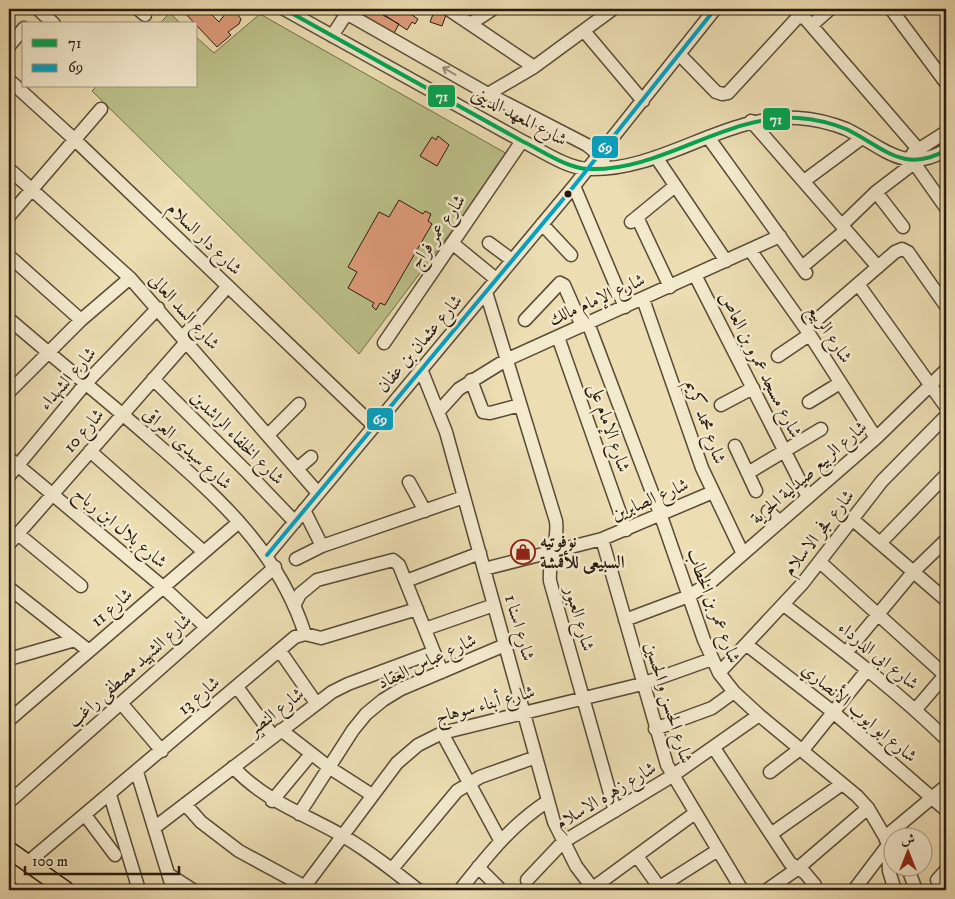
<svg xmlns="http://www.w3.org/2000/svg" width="955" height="899" viewBox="0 0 955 899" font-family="'IM FELL DW Pica',Amiri,serif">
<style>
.green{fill:#bcc089;stroke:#726d4b}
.building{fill:#de9c7b;stroke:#271a0d}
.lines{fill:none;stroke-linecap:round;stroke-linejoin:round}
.minor-casing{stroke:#584b36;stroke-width:15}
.major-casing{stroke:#271a0d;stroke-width:19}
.path{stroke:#271a0d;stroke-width:2;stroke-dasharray:1 2.5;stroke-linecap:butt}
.minor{stroke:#f3e9cd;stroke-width:12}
.major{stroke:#ecddb2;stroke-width:16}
.bus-1-casing{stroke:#f3e9cd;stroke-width:8}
.bus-2-casing{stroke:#f3e9cd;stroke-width:8}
.bus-1{stroke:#00a651;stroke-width:4}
.bus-2{stroke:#02a2c4;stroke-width:4}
.oneway{stroke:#978c77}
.bus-dot{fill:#271a0d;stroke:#f3e9cd;stroke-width:2}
.labels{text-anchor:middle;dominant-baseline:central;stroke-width:5;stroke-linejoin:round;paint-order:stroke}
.street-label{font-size:18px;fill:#271a0d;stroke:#f3e9cd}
.poi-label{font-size:18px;font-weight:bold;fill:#271a0d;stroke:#f3e9cd;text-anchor:start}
.line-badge{stroke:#f3e9cd;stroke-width:2}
.badge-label{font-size:14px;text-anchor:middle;font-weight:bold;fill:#fff}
</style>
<rect width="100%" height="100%" fill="#ecddb2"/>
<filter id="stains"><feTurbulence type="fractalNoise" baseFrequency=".004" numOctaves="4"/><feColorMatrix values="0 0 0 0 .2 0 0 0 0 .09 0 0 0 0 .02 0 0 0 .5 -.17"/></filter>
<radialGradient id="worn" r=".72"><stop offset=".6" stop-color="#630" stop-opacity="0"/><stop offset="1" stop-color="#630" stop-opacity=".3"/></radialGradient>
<path class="green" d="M170,13L181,24H159Z
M260,14L509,155L359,354L92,91L97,86H196V37L214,53Z"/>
<path class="building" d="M181,9H206L219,22L228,10H234L241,19L239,24L228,32L231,35L217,47Z
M372,9L399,24L393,35L362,18Z
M384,9H403L418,19L415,24L412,22L407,30L380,12Z
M435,9L447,12L442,26L430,22Z
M438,136L449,145L437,166L420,156L432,137L436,140Z
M399,200L423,214L425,211L431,214L428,221L432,224L385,305L380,303L376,310L372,306L374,303L348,288L357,272L348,267L379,212L389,217Z"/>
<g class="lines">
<defs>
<path id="minor" d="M138,9L145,15
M284,9L522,141C541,150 566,168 588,169C662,172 724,114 798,118C813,119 831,123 846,129C882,146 904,175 946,150
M339,9L488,94L587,145L604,159
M448,9L534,67
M891,9L946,83
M39,10L54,24
M470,24L493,9
M812,25L830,9
M584,31L643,101
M332,36L347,13L353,9
M9,46L24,28
M680,55L716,92L722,94L728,93L797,18L804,17L918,149
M9,80L74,139L374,426
M488,94L534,67L613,9
M751,121L878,267
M708,137L806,273
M913,153L946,132
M656,157L726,261
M910,157L946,208
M9,169L130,278L318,493
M804,181L862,138
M574,186L625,307
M876,192L903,227
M9,216L101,109
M637,217L670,287
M631,222L675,186
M542,224L571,255
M842,225L876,192L914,163
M452,243L496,279
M489,243L512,260
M750,250L806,329L876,438
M9,256L81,320
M802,267L846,230
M695,275L808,497
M858,284L946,407
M486,292L556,521C559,542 548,560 550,581L615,811
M643,299L702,468L743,554
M9,319C53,357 99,394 143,432C211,491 277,546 305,634
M525,320L560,283L564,285L582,326
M588,323L661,516L704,640L719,673L734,692L759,715L857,796L868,808L885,837L888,845L889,871L895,890
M806,329L895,252L902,249L908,252L946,306
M183,337L228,286
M558,337L626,530
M384,343L522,141
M778,356L809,335
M421,369L446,432L554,822L576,866L594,890
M153,379L248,473L295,522
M471,380L483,412L490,413L520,405
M9,392L81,320L130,278
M809,402L840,383
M721,405L753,388
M439,411L459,389L506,360L780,236
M268,435L299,404
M735,446L756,491
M90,451L204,552
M9,458L163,587L206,627
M297,469L311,457
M748,473L821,429
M9,476L86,383L158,308
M409,482L425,511
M304,510L322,546
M768,511L780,522
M852,519L946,600
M18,534L81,586
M602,539L667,765L742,890
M880,543L946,475
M9,544L187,341
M267,555L574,186L715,9
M296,559L322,546L464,497
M820,562L946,676
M484,569L602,539L713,492
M406,581L480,553
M9,588L89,651
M295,604L300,594L317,580L393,560L399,565L442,672
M784,605C840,648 896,690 946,739
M625,620L689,596L712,581L876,438L946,370
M425,629L494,605
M747,645L833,712L946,810
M280,651L316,703
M846,653L914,571L946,540
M9,659L75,640
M719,673L802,584L882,481L946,416
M237,687L273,736
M121,703L162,751
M916,709L946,674
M9,720L239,522
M655,729L712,708L734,692
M281,730L330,768L372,795
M442,733L500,840
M714,748L790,863L805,873L815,885
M802,751L868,669
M233,767C266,802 303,813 343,836C370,852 394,871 418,890
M137,772L173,890
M770,772L800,749
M110,795L139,890
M272,801L311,754
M9,802L275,567
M185,804L201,822L239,851L311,890
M299,814L353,730L366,714L383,700L401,689L505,645
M85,815L115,855
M154,828L332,692L348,684L434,652
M771,834L842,784
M885,837L946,786
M637,856L657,884L673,890
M27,863L295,637L305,634L321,638L417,609
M907,866L916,890
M478,867L501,890
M392,869L457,791L480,777L536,757
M168,874L193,890
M527,880L563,842L672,776L759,715
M937,880L946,870
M302,890L397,763L418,745L442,733L642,684L712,659
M460,890C487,856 511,825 548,801
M590,890L695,813
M659,890L666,883L718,850
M767,890L797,869L868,808
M854,890L888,845"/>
<path id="major" d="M9,850L66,890
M9,890H10"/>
</defs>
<use href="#minor" class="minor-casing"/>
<use href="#major" class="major-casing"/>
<path class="path" d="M30,890L35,884"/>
<use href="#minor" class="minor"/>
<use href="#major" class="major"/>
<defs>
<path id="bus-1" d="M284,9L522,141C541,150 566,168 588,169C662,172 724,114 798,118C813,119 831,123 846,129C882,146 904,175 946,150"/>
<path id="bus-2" d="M267,555L574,186L715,9"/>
</defs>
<use href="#bus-1" class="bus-1-casing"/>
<use href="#bus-2" class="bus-2-casing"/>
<use href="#bus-1" class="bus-1"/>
<use href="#bus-2" class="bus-2"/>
</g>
<defs><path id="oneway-shaft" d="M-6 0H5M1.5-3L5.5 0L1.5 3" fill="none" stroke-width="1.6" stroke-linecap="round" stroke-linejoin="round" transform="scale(1.25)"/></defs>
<use class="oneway" href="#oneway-shaft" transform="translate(449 71) rotate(-150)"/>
<defs>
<symbol id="shop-ring" viewBox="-11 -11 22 22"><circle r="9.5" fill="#f3e9cd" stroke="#8f2418" stroke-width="1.5"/><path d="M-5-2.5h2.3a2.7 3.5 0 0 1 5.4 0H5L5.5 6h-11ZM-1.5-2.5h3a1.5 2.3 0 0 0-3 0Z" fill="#8f2418"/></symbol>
</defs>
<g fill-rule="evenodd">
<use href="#shop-ring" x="509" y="538" width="28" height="28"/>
</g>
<circle class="bus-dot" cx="568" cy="194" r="4.5"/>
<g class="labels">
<g class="street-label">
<text transform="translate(519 117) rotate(28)">شارع المعهد الدينى</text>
<text transform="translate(438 232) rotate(-56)">شارع عمر فراج</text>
<text transform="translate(204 239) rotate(44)">شارع دار السلام</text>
<text transform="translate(597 300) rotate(-24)">شارع الإمام مالك</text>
<text transform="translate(184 312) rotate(48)">شارع السد العالى</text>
<text transform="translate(829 334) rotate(56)">شارع الربيع</text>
<text transform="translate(420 344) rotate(-50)">شارع عثمان بن عفان</text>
<text transform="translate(760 365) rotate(63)">شارع مسجد عمرو بن العاص</text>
<text transform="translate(68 379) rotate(-49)">شارع الشهداء</text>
<text transform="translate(705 422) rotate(70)">شارع محمد كريم</text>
<text transform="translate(609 428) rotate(71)">شارع الإمام على</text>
<text transform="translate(84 431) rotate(-49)">شارع 10</text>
<text transform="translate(237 438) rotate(45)">شارع الخلفاء الراشدين</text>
<text transform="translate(187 449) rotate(42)">شارع سيدى العراقى</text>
<text transform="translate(809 473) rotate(-41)">شارع الربيع صيدلية الحرية</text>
<text transform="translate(650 500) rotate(-23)">شارع الصابرين</text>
<text transform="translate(120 528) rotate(40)">شارع بلال ابن رباح</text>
<text transform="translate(819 533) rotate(-52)">شارع فجر الاسلام</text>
<text transform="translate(713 606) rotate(69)">شارع عمر بن الخطاب</text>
<text transform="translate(112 608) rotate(-41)">شارع 11</text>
<text transform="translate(579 619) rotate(74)">شارع العبور</text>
<text transform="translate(519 628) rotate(74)">شارع اسنا 1</text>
<text transform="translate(878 656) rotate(39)">شارع ابى الدرداء</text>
<text transform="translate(427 662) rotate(-25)">شارع عباس العقاد</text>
<text transform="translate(130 671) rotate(-42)">شارع الشهيد مصطفى راغب</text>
<text transform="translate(199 696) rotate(-40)">شارع 13</text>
<text transform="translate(668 703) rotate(73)">شارع الحسن و الحسين</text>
<text transform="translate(485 705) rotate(-15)">شارع أبناء سوهاج</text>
<text transform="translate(276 712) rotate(-38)">شارع النصر</text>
<text transform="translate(859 713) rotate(40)">شارع ابو ايوب الأنصاري</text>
<text transform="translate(606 796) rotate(-31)">شارع زهره الاسلام</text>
</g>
<g class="poi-label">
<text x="540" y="542">نوفوتيه<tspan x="540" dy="21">السبيعى للأقمشة</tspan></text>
</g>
</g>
<g class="line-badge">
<rect x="427" y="84" width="29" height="24" rx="5" fill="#00a651"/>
<rect x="762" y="107" width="29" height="24" rx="5" fill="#00a651"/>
<rect x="591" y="135" width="28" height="24" rx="5" fill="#02a2c4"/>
<rect x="366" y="407" width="28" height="24" rx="5" fill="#02a2c4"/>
</g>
<g class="badge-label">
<text x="442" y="101">71</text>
<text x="776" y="124">71</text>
<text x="605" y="152">69</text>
<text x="380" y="424">69</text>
</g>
<rect width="955" height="899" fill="none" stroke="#ecddb2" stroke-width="30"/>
<rect x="10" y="10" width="935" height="879" fill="none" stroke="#271a0d" stroke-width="2.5"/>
<rect x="15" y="15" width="925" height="869" fill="none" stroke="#271a0d"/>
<rect x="22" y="22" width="175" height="65" fill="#f3e9cd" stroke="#a19680"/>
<rect x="32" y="39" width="25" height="8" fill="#00a651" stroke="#a19680"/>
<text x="68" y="48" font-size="15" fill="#271a0d">71</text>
<rect x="32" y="64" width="25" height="8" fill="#02a2c4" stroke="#a19680"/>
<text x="68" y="72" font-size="15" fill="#271a0d">69</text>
<g transform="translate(908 852)"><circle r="24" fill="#f3e9cd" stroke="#a19680"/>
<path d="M0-4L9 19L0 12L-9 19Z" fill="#8f2418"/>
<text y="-8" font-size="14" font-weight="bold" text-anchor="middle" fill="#271a0d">ش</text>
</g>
<path d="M25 866v8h154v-8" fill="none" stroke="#271a0d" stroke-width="2.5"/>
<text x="32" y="866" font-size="15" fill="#271a0d" stroke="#f3e9cd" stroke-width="4" paint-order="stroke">100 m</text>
<rect width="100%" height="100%" filter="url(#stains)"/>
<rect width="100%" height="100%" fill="url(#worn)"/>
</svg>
